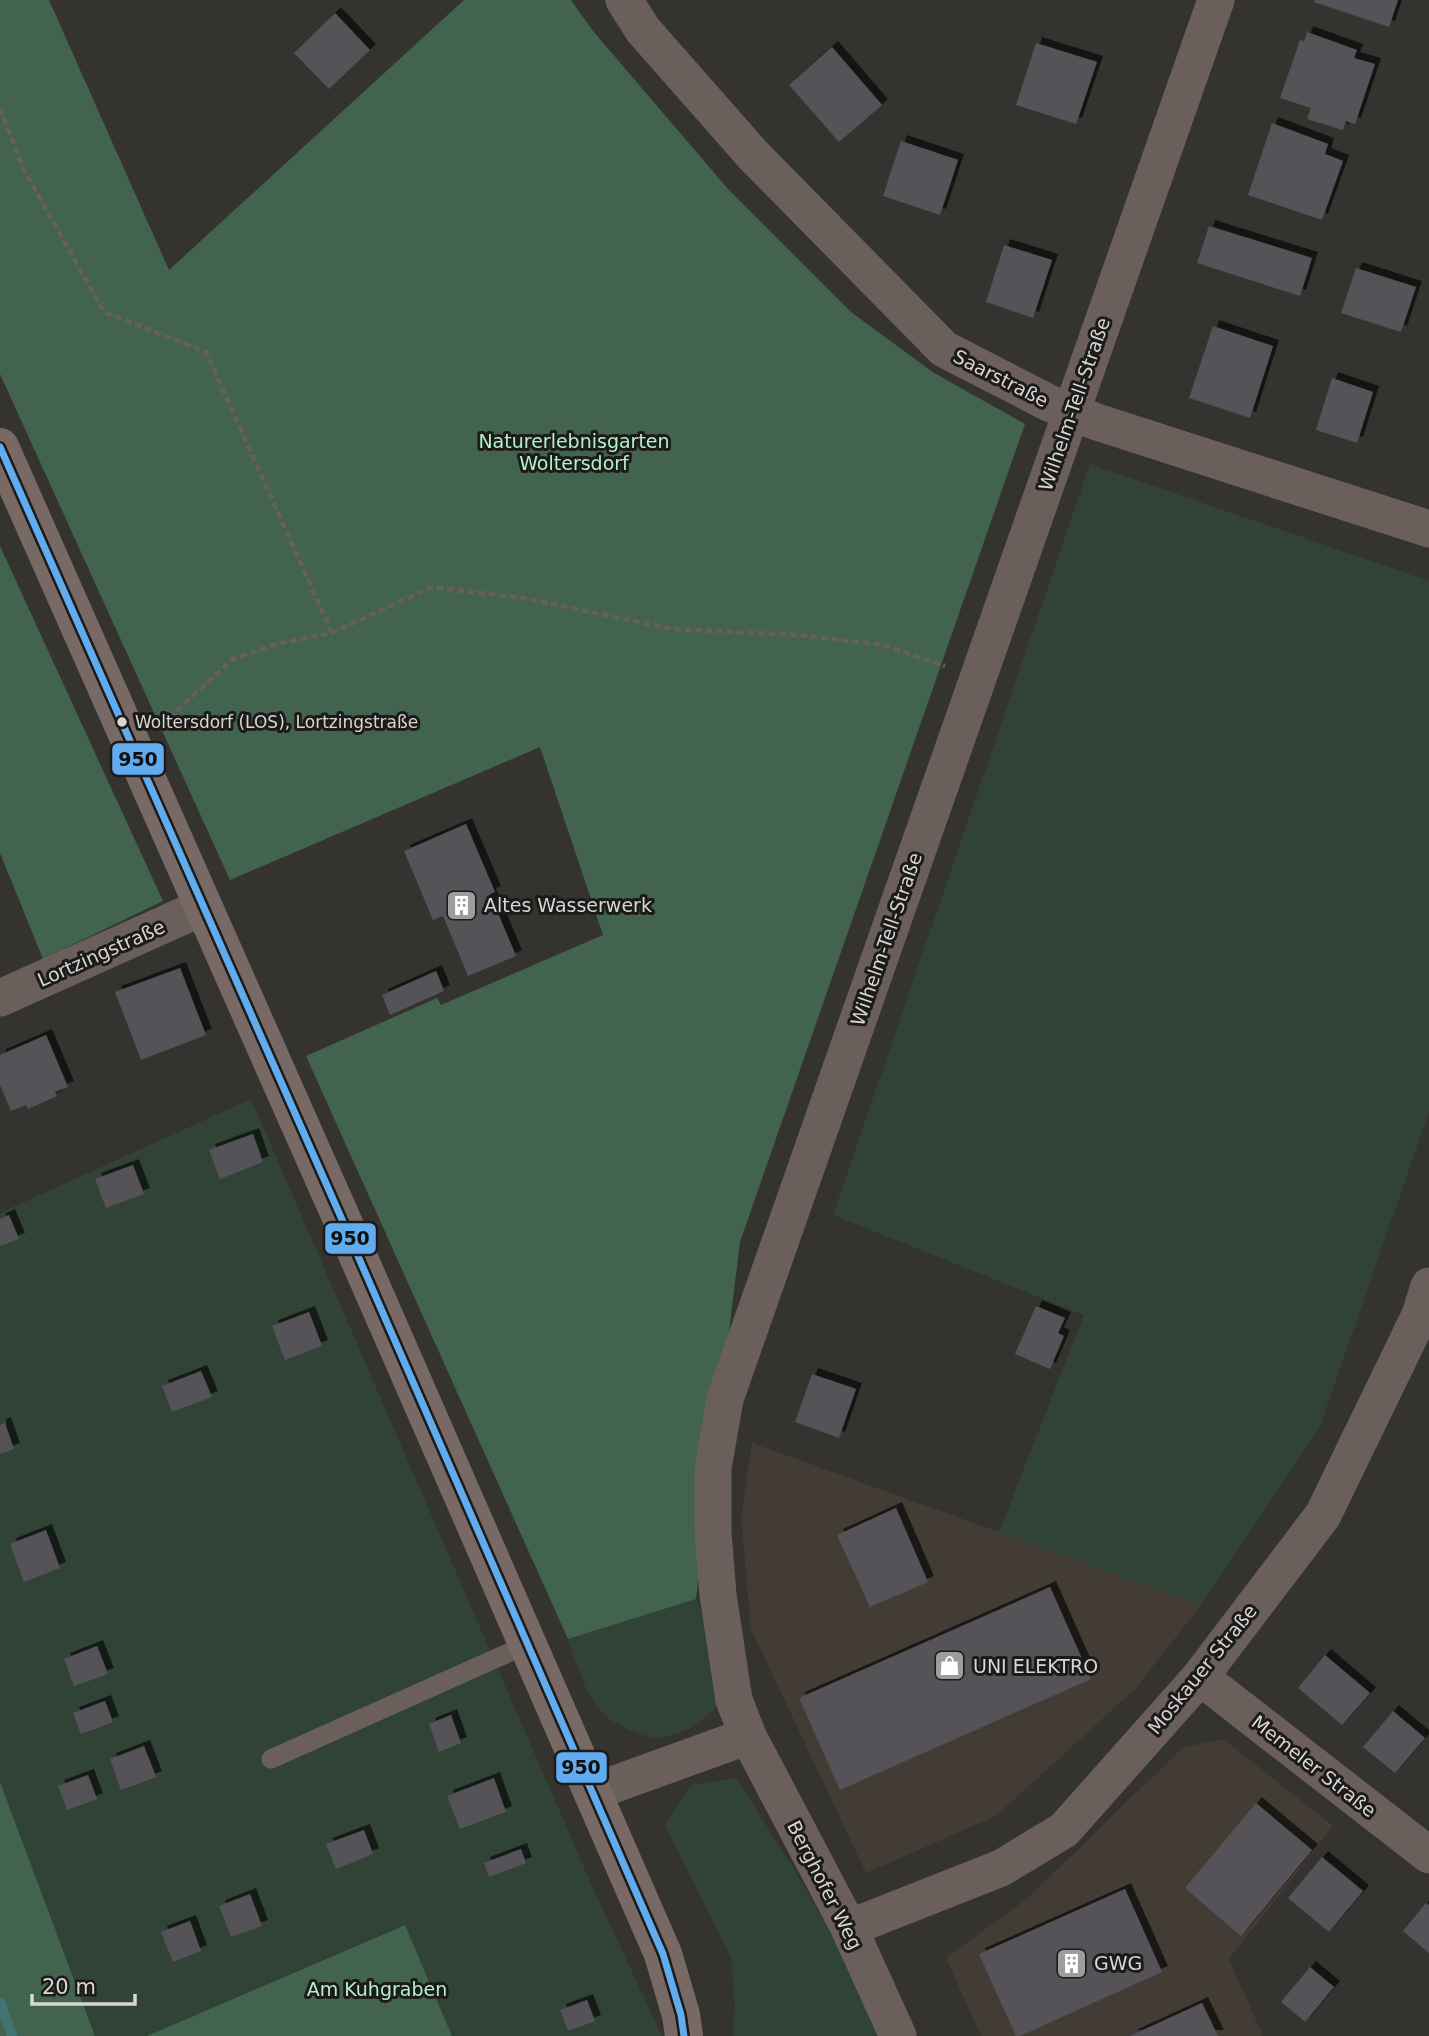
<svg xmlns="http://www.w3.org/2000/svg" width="1429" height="2036" viewBox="0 0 1429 2036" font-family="'DejaVu Sans',sans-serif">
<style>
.built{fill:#423c34}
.green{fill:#314337}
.forest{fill:#42634d}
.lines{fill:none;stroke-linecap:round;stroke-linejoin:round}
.stream{stroke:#427474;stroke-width:10}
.building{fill:#555258;filter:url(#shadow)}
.path{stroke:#675f5c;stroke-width:4.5;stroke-dasharray:7 3.5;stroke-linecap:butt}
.lane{stroke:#6b5f5c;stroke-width:19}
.street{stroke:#6b5f5c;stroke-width:37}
.secondary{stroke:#786965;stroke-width:38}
.bus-1-casing{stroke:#1c1b19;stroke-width:12}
.bus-1{stroke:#60acee;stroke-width:7}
.bus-dot{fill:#d8d6d4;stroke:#1c1b19;stroke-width:2.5}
.labels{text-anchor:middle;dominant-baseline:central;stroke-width:6;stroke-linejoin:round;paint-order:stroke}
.bus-label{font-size:17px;fill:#d8d6d4;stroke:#1c1b19;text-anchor:start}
.street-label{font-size:19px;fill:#d8d6d4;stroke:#1c1b19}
.park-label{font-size:19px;fill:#b1f2c9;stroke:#1c1b19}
.poi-label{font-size:19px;fill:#d8d6d4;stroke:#1c1b19;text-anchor:start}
.line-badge{stroke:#1c1b19;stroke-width:2.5}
.pale-badge-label{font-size:19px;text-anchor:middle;font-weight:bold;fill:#111}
</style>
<defs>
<filter id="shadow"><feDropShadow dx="6" dy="-6" stdDeviation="0" flood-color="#0009"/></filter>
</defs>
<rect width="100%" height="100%" fill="#353330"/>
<path class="built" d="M752,1443L1201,1605L1136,1688L996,1816L866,1873L751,1629L741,1517Z
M1223,1739L1333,1826L1229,1959L1263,2036H981L946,1958L1028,1898L1182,1748Z"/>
<path class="green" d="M1090,464L1429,581V1112L1320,1426L1201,1605L999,1532L1084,1315L833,1215Z
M251,1099L592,1886L662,2036H452L404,1925L147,2036H95L0,1786V1213Z
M696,1599L714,1644L717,1683L716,1708C687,1736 656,1748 620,1725C614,1721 606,1718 602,1713C584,1693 577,1663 568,1639Z
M736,1778C789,1861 844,1944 879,2036H733L735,2007L731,1958L665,1825L690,1785Z"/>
<path class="forest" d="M0,0H49L169,270L464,0H571L593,31L728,189L851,312L934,373L1025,424L740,1242L696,1599L568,1639L306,1056L437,998L441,1005L603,935L540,747L230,880L0,374Z
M0,546L163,901L43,959L0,853Z
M0,1782L95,2036H0Z
M405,1925L452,2036H147Z"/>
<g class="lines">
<path class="stream" d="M0,2002L12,2036"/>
</g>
<path class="building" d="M1315,0H1398L1389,27L1314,2Z
M335,13L370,50L329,89L294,53Z
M1307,32L1357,50L1354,58L1375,64L1355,124L1346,121L1343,130L1307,119L1311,108L1280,98L1300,40L1304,41Z
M1036,43L1097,62L1076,124L1016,105Z
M832,47L882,105L839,142L789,85Z
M1272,123L1328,144L1325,154L1343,161L1322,220L1248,195Z
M901,141L958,160L940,215L883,196Z
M1209,226L1312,258L1300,296L1197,263Z
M1004,245L1052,260L1033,318L986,302Z
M1356,268L1416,287L1401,332L1341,313Z
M1213,326L1273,346L1250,418L1189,398Z
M1332,378L1373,392L1357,443L1316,430Z
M466,824L495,892L490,894L516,956L468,976L443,916L433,920L404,851Z
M180,968L206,1035L141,1060L115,992Z
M436,971L444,991L390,1015L382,995Z
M46,1035L68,1087L55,1092L57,1096L28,1109L26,1105L11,1111L0,1085V1055Z
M253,1134L263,1162L220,1179L209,1150Z
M133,1165L144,1194L106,1208L95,1179Z
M9,1215L19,1239L0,1246V1219Z
M1036,1306L1065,1318L1058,1333L1064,1336L1050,1369L1015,1354Z
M309,1312L322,1346L285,1360L272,1326Z
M201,1371L212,1397L172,1412L162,1386Z
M812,1374L856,1389L839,1438L795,1422Z
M5,1423L14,1449L0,1454V1425Z
M896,1508L928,1582L870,1607L837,1535Z
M46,1530L60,1568L24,1582L10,1544Z
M1050,1587L1091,1679L840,1790L799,1698Z
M97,1646L108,1674L74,1686L64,1659Z
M1325,1655L1370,1693L1342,1725L1298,1688Z
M105,1701L113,1722L81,1734L73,1713Z
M1393,1711L1425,1738L1395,1773L1363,1747Z
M451,1715L461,1743L439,1752L429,1724Z
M144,1746L156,1777L121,1790L110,1759Z
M88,1775L97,1799L67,1810L58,1786Z
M494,1778L506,1812L460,1829L447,1796Z
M1256,1803L1312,1850L1241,1936L1185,1888Z
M364,1830L373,1854L336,1869L326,1844Z
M521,1849L526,1863L489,1877L484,1863Z
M1322,1857L1363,1891L1329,1932L1288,1898Z
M1125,1889L1162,1972L1020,2036H1016L979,1954Z
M250,1894L262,1926L231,1937L219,1906Z
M1426,1903L1429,1905V1953L1403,1931Z
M190,1921L201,1951L173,1962L161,1932Z
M1310,1967L1334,1987L1305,2022L1281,2002Z
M587,2000L595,2021L568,2031L560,2010Z
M1202,2003L1218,2036H1130Z"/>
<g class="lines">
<path class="path" d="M0,108L23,168L104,312L206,352L332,633
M161,725L233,659L280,643L332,633L431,587L523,598L673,629L799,635L884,645L945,666"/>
<path class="lane" d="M271,1759L528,1644"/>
<path class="street" d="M624,0L643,30L753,155L944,349L1049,403L1097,422L1429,529
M0,998L203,907
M1200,1677L1429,1855
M593,1792L748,1736
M849,1928L1001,1868L1064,1830L1200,1677L1323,1515L1420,1315L1429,1286
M898,2036L849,1928L748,1736L734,1700L718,1595L713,1531V1468L725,1399L1216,0"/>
<path class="secondary" d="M0,447L340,1215L663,1954L681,2015L684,2036"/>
<defs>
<path id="bus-1" d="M0,447L340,1215L663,1954L681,2015L684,2036"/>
</defs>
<use href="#bus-1" class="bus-1-casing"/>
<use href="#bus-1" class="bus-1"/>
</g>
<defs>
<symbol id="building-square" viewBox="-11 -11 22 22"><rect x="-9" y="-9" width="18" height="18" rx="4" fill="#9f9d9b" stroke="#1c1b19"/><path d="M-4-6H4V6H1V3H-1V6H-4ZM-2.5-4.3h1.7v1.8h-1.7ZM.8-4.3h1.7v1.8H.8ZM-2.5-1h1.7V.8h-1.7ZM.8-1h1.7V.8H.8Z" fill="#fff"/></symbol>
<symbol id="shop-square" viewBox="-11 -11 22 22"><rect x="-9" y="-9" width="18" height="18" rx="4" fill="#9f9d9b" stroke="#1c1b19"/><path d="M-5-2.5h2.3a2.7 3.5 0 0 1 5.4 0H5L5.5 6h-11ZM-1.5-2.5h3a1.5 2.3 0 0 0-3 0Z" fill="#fff"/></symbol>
</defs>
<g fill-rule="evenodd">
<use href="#building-square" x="444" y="888" width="35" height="35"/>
<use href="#shop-square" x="932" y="1648" width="35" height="35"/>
<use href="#building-square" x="1054" y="1946" width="35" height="35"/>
</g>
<circle class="bus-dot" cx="122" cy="722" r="6"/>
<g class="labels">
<g class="bus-label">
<text x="135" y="722">Woltersdorf (LOS), Lortzingstraße</text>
</g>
<g class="street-label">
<text transform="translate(1001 378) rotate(27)">Saarstraße</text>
<text transform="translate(1074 404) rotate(-71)">Wilhelm-Tell-Straße</text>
<text transform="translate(886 939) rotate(-71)">Wilhelm-Tell-Straße</text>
<text transform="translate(101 953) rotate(-24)">Lortzingstraße</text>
<text transform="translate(1202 1669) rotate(-51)">Moskauer Straße</text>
<text transform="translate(1314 1766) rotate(38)">Memeler Straße</text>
<text transform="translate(825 1885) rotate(63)">Berghofer Weg</text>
</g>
<g class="park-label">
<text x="574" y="441">Naturerlebnisgarten<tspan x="574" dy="22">Woltersdorf</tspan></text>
<text x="377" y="1989">Am Kuhgraben</text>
</g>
<g class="poi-label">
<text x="484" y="905">Altes Wasserwerk</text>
<text x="973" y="1666">UNI ELEKTRO</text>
<text x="1094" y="1963">GWG</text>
</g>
</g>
<g class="line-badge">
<rect x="111" y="742" width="54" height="34" rx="7" fill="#60acee"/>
<rect x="324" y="1222" width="53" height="33" rx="7" fill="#60acee"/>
<rect x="555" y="1751" width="53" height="33" rx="7" fill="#60acee"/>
</g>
<g class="pale-badge-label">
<text x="138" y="766">950</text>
<text x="350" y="1245">950</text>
<text x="581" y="1774">950</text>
</g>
<path d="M32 1994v10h103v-10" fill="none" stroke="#d8d6d4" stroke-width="3.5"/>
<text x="42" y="1994" font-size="21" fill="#d8d6d4" stroke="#1c1b19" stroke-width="5" paint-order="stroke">20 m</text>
</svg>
